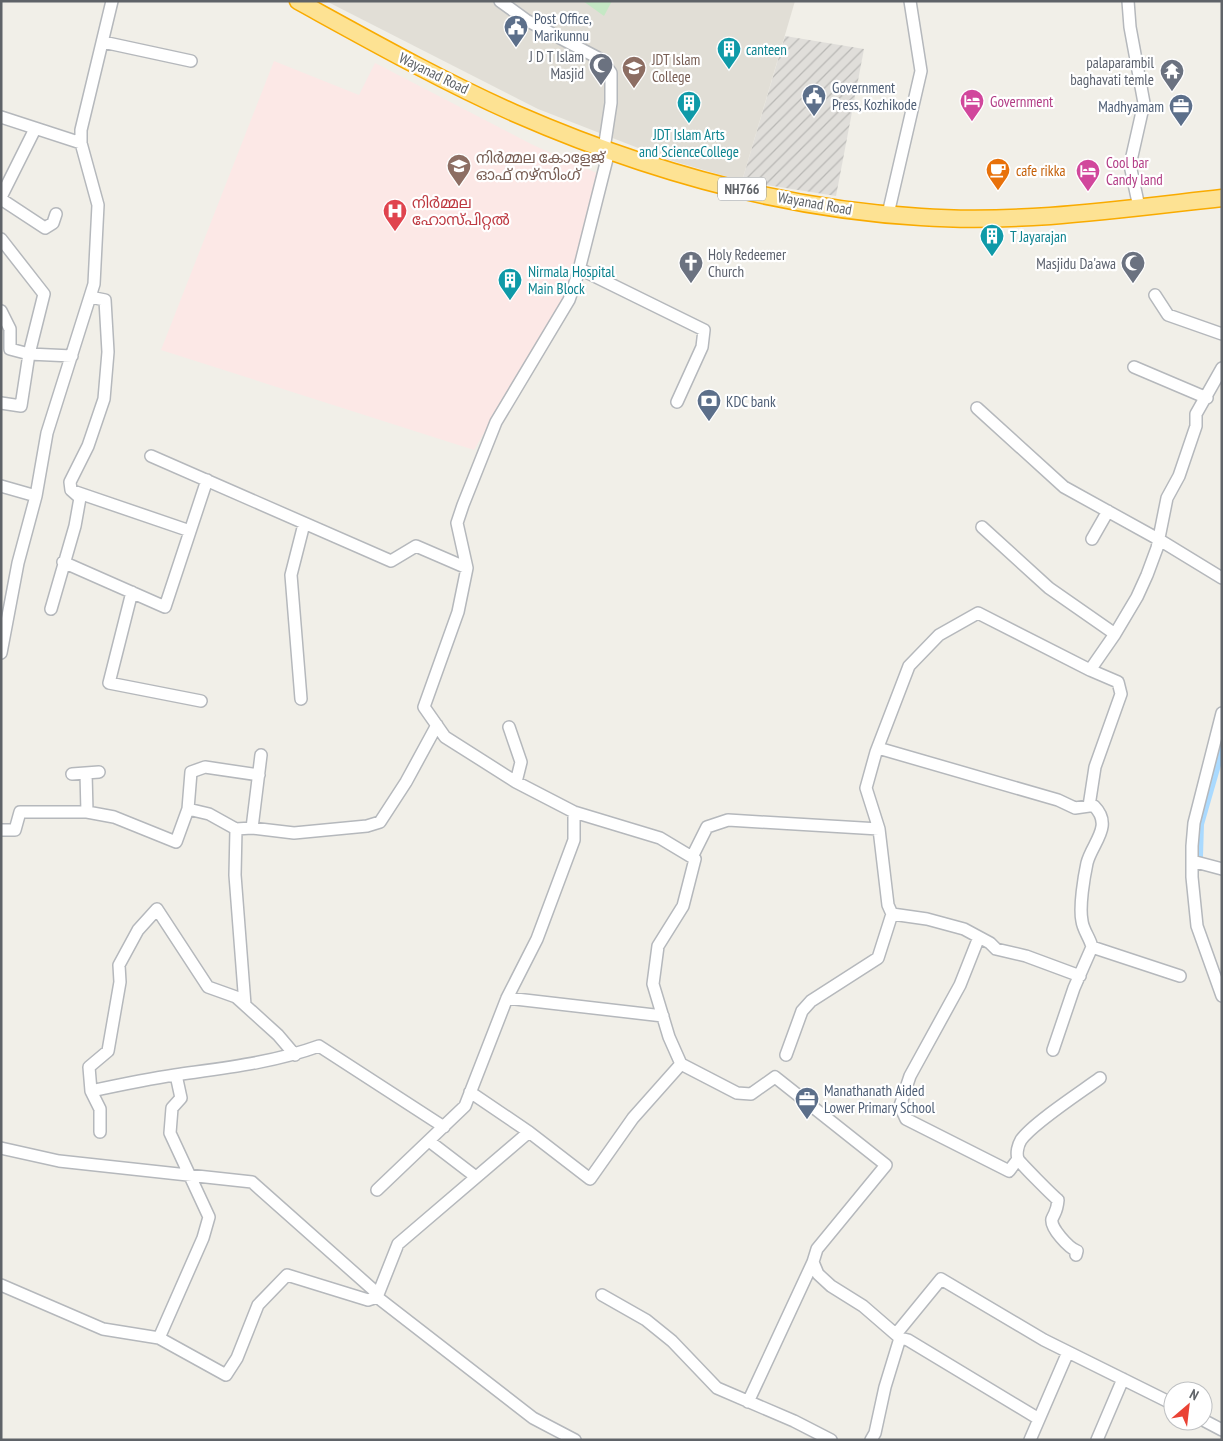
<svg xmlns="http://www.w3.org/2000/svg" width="1223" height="1441" viewBox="0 0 1223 1441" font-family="'PT Sans Narrow','Noto Sans Malayalam',sans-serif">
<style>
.industrial{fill:url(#industrial-furrows)}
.education{fill:#e1ded6}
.medical{fill:#fce8e6}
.grass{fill:#c5e8c5}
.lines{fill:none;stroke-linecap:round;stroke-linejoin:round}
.canal{stroke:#aadaff;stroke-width:10}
.minor-casing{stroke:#b5b8bc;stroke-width:14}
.highway-casing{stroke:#f9ab00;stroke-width:19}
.minor{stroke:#fff;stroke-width:11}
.highway{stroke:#fde293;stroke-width:16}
.labels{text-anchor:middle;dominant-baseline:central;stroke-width:4.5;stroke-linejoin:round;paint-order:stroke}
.shield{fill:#fff;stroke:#8f9295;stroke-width:1}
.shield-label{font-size:14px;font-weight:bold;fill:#5f6368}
.service-label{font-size:15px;fill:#4e5e75;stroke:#fff;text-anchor:start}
.culture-label{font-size:15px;fill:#0d838f;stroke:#fff;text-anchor:start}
.worship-label{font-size:15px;fill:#5b616d;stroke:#fff;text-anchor:end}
.education-label{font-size:15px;fill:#785e54;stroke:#fff;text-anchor:start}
.street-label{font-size:15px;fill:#5f6368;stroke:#fff}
.hotel-label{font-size:15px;fill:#b23c85;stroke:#fff;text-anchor:start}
.food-label{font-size:15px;fill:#c56008;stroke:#fff;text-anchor:start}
.health-label{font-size:15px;fill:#be3a42;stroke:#fff;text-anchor:start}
</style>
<defs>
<pattern id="industrial-furrows" width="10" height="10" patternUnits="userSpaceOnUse" patternTransform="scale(1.25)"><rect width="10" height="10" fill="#e0deda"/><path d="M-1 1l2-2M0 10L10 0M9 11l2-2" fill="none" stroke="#b9b8b5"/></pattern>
</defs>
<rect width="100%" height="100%" fill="#f1efe8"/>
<path class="industrial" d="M785,36L864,49L836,196L742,181Z"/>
<path class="education" d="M326,1H795L742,181L669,160L538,109Z"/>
<path class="medical" d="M274,61L359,95L375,63L533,145L599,174L569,290L474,450L161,350Z"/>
<path class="grass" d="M583,1H612L604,16Z"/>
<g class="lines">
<path class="canal" d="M1198,856L1199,824L1222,744"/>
<defs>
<path id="minor" d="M500,1L526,20L602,60L611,73V103L604,149
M1128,1L1130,27L1144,103L1130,165L1139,207
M103,42L191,61
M1,117L81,143
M609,151L578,274L569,300L496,422L463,505L457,523L467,568L458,612L424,707L445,737L516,782L574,812L660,838L695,859L683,906L658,946L653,984L669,1037L681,1064L737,1093L751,1094L775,1077L886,1165L817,1249L813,1262L818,1274L831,1286L863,1306L900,1338L885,1387L875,1433L871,1440
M1,197L35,129
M1,199L45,228L53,223L56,214
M888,214L921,71L910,1
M1,239L44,294L29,354L21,406L1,403
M580,269L704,330L702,347L677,402
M1155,295L1168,315L1222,334
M1,311L10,329V349L29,354L72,356
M1134,367L1207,398
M977,408L1064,487L1158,539L1222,578
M151,456L391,561L416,546L467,568
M1,486L36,496
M73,491L190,531
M982,527L1049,588L1115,634
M1092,539L1108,511
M63,562L165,607L207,480
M132,592L109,683L201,701
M51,609L75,526L80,498L71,490L70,482L88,446L104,399L108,352L105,300L90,297
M1,653L18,563L36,496L47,433L94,284L98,205L81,143V130L112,1
M301,699L291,575L304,524
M1222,713L1194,823L1192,846V877L1197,926L1222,996
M509,727L521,762L516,782
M878,748L1058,800L1075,808L1089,806L1095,767L1121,694L1118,682L1090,670L1115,634L1137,597L1147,575L1157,548L1167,498L1179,476L1196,426V414L1222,368
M86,773L87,812
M72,774L99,772
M188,809L209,814L236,829
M252,828L261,755
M1,830H15L20,812H87L114,817L176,842L188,809L191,772L205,767L259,775
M692,857L707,827L728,820L879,829
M1192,861L1222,869
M892,914L927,919L964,929L990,943L996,949L1026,956L1080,976
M979,937L960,985L910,1076L900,1106L906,1119L1009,1171L1018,1159
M1092,947L1180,976
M507,998L663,1016
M245,1005L235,875L236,829L252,828L294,833L367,826L380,822L406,782L437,725
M1053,1050L1074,988L1092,947C1090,938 1083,930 1082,921C1079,907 1084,877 1087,863C1092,843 1114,826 1094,806H1089
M786,1055L802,1011L811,1001L878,958L892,914L888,905L879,829L866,788L876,752L909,666L939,635L978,613L1090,670
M176,1075L181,1098L172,1108L170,1133L209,1217L203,1238L159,1338L226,1375L237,1358L258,1305L287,1275L368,1300L377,1297L398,1244L529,1132L590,1179L633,1118L681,1064
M91,1091C119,1085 147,1079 175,1075C224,1068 272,1063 319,1046L444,1127
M470,1092L529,1132
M100,1132V1109L91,1091L89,1067L108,1051L120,982L119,965L138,930L157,909L208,987L236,997L278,1035L295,1055
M429,1141L476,1177
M1,1148L59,1161L252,1182L378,1294
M377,1190L465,1106L507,998L537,939L574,840V812
M1076,1255L1077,1251C1069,1248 1050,1228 1052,1219C1056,1210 1057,1211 1058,1200C1052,1195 1020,1163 1018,1159C1016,1153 1018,1145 1021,1140C1033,1123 1081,1092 1100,1078
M1,1285L103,1329L159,1338
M602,1295L646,1320L672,1341L717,1388L794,1421L831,1440
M377,1297L533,1418L575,1440
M896,1334L941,1279L1044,1340L1173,1404
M900,1338L908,1340L1039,1419
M748,1402L813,1262
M1203,1420L1222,1430
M1030,1440L1068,1352
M1097,1440L1123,1379"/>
<path id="highway" d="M298,1C369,40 440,80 514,113C642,169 781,209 921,217C1021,224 1123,209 1222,198"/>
</defs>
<use href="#minor" class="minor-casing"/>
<use href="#highway" class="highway-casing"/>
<use href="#minor" class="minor"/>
<use href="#highway" class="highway"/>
</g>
<defs>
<symbol id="civic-pin" viewBox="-11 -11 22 30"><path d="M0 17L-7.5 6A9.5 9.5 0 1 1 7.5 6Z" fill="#5c6f8a" stroke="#fff"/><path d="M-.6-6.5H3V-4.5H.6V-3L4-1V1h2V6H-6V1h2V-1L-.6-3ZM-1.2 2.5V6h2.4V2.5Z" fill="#fff"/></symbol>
<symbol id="building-pin" viewBox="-11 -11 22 30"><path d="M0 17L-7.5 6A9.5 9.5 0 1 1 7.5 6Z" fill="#0f9aa8" stroke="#fff"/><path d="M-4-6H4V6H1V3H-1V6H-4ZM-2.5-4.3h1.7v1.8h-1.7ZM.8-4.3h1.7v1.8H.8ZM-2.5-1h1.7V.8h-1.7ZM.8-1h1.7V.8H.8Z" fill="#fff"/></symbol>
<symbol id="mosque-pin" viewBox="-11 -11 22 30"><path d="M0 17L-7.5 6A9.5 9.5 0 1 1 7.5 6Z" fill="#6b7280" stroke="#fff"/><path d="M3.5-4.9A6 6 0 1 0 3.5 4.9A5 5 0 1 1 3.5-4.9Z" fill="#fff"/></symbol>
<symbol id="university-pin" viewBox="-11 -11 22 30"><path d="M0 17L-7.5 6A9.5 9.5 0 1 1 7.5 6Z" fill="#8d6e63" stroke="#fff"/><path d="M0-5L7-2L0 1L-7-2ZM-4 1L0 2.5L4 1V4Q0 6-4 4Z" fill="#fff"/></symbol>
<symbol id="temple-pin" viewBox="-11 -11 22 30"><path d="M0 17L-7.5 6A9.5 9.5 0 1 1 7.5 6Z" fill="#6b7280" stroke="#fff"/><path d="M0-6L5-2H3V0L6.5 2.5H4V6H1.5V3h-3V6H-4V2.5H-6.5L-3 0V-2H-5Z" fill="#fff"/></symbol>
<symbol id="hotel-pin" viewBox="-11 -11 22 30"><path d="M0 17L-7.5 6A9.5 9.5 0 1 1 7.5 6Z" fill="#d1479c" stroke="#fff"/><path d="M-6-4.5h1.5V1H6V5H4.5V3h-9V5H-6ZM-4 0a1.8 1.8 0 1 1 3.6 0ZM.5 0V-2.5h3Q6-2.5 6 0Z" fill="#fff"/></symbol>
<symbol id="office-pin" viewBox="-11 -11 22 30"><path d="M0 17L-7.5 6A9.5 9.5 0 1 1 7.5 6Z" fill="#5c6f8a" stroke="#fff"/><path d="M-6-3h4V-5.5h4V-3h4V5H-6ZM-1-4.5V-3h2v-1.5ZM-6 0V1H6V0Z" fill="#fff"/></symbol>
<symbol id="cafe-pin" viewBox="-11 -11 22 30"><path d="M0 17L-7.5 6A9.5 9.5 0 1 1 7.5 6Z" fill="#e8710a" stroke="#fff"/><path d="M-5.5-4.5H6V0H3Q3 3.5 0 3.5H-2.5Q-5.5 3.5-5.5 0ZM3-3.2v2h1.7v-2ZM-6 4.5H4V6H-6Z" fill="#fff"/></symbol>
<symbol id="hospital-pin" viewBox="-11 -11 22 30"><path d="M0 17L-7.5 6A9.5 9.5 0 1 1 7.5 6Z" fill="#e0444e" stroke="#fff"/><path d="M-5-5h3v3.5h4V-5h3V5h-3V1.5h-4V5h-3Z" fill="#fff"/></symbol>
<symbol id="church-pin" viewBox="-11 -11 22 30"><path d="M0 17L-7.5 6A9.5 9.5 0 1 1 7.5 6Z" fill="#6b7280" stroke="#fff"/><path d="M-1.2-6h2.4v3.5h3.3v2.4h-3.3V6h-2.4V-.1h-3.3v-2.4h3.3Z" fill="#fff"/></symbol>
<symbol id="bank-pin" viewBox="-11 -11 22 30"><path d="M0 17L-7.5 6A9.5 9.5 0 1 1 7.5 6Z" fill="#5c6f8a" stroke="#fff"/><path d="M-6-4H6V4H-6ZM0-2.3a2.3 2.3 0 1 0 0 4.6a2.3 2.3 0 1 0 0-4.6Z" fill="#fff"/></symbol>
</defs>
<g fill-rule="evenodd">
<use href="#civic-pin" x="502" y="13" width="28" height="38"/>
<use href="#building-pin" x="715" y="35" width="28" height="38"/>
<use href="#mosque-pin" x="587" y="51" width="28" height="38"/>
<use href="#university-pin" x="620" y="54" width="28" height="38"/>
<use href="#temple-pin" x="1158" y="57" width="28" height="38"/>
<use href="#civic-pin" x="800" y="82" width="28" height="38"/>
<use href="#hotel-pin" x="958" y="87" width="28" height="38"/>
<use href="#building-pin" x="675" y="89" width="28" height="38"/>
<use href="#office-pin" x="1167" y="92" width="28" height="38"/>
<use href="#university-pin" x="445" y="152" width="28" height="38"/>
<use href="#cafe-pin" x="984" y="156" width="28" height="38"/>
<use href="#hotel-pin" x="1074" y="157" width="28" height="38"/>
<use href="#hospital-pin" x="381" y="197" width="28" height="38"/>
<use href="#building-pin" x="978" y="222" width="28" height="38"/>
<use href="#church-pin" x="677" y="249" width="28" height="38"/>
<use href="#mosque-pin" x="1119" y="249" width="28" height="38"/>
<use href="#building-pin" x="496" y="266" width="28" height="38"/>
<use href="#bank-pin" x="695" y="387" width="28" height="38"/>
<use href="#office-pin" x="793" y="1085" width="28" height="38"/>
</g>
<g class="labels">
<rect class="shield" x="718" y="177.5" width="48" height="23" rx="4"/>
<g class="shield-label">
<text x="742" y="189">NH766</text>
</g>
<g class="service-label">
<text x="534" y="18">Post Office,<tspan x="534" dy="17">Marikunnu</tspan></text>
<text x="832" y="87">Government<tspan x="832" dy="17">Press, Kozhikode</tspan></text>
<text x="1164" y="106" text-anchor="end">Madhyamam</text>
<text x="726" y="401">KDC bank</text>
<text x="824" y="1090">Manathanath Aided<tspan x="824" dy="17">Lower Primary School</tspan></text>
</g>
<g class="culture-label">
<text x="746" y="49">canteen</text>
<text x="689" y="134" text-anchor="middle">JDT Islam Arts<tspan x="689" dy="17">and ScienceCollege</tspan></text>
<text x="1010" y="236">T Jayarajan</text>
<text x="528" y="271">Nirmala Hospital<tspan x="528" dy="17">Main Block</tspan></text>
</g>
<g class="worship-label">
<text x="584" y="56">J D T Islam<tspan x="584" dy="17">Masjid</tspan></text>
<text x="1154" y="62">palaparambil<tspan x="1154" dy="17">baghavati temle</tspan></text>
<text x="708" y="254" text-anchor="start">Holy Redeemer<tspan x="708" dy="17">Church</tspan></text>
<text x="1116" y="263">Masjidu Da'awa</text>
</g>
<g class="education-label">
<text x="652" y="59">JDT Islam<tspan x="652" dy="17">College</tspan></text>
<text x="476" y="157">നിർമ്മല കോളേജ്<tspan x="476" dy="17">ഓഫ് നഴ്സിംഗ്</tspan></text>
</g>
<g class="street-label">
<text transform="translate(434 73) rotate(26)">Wayanad Road</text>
<text transform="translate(815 203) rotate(10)">Wayanad Road</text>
</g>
<g class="hotel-label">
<text x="990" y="101">Government</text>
<text x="1106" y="162">Cool bar<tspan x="1106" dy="17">Candy land</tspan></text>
</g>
<g class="food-label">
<text x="1016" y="170">cafe rikka</text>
</g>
<g class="health-label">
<text x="412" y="202">നിർമ്മല<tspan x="412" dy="17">ഹോസ്പിറ്റൽ</tspan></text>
</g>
</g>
<rect width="1223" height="1441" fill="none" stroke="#5f6368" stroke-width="5"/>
<g transform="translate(1188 1406) rotate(28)"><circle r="24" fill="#ffffff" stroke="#bfc1c3"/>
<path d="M0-4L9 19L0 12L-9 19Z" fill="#ea4335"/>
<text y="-8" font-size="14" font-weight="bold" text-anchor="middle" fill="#5f6368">N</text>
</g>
</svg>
